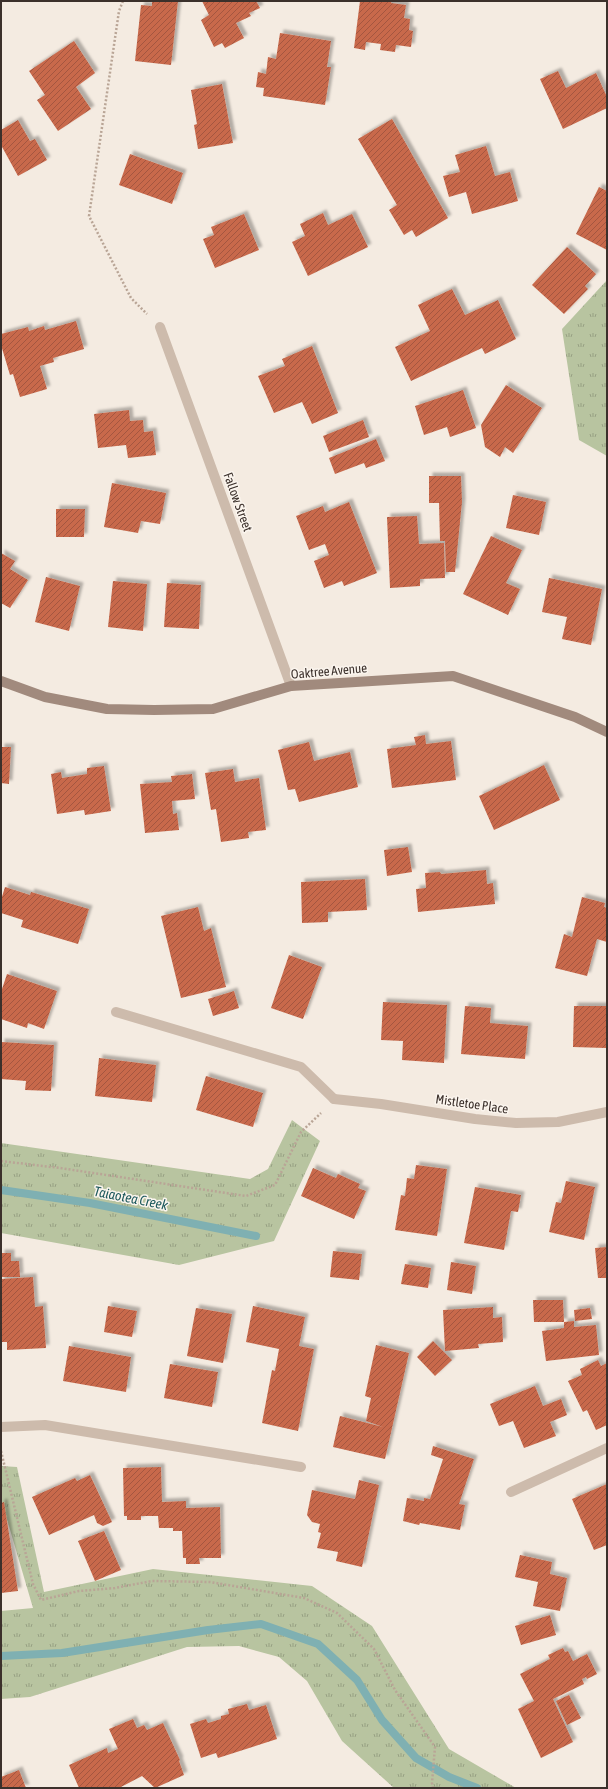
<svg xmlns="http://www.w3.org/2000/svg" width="608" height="1789" viewBox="0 0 608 1789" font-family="'Asap Condensed',sans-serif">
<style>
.park{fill:url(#park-tufts)}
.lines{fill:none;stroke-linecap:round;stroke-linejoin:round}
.stream{stroke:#7fb0b2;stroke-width:8}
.building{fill:url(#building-hatch);filter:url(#shadow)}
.path{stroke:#b9a596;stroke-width:2.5;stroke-dasharray:2 2;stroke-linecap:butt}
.lane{stroke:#cdbbac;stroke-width:10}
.street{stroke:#cdbbac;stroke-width:10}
.secondary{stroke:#a18a7d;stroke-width:10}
.labels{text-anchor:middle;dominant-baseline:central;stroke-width:3;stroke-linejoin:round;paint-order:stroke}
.street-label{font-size:13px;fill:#3b302b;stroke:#fbf5ee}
.water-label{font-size:14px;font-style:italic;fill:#1f5a5e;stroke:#fbf5ee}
</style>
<defs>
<pattern id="park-tufts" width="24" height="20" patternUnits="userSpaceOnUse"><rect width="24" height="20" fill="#b8c4a0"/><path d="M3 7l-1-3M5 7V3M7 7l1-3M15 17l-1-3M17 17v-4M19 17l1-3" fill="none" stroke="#97a083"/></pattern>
<pattern id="building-hatch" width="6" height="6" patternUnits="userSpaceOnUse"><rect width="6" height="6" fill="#c8694b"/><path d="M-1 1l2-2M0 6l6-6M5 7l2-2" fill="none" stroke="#a4573f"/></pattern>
<filter id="shadow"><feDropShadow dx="3.5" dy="-3.5" stdDeviation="1" flood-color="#0004"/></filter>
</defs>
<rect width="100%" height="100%" fill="#f4ebe1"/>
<path class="park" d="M607,280V456L579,440L562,329Z
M292,1120L320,1141L274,1241L179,1265L1,1233V1143L250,1179L268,1169Z
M1,1466L17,1467L44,1592L153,1569L312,1586L372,1626L449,1749L516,1788H394L342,1741L307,1681L279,1657L239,1646L187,1647L30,1697L1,1699V1611L33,1608L1,1499Z"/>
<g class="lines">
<path class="stream" d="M1,1190L90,1203L256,1236
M1,1656L62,1653L208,1630L261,1624L318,1644L357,1680L382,1720L416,1758L449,1777L477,1788"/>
</g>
<path class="building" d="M152,1H178L171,65L135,61L141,5L152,6Z
M202,1H256L260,8L249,13L251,16L236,23L244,38L225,48L222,43L214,47L201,20L209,15Z
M360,1H392L391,3L406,5L404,18L410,19L409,30L413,31L411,47L396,45L395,52L380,50L381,44L366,42L365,50L354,48Z
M280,33L331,41L327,67H331L325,105L263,96L264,88L256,87L258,72L266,74L268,57L276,59Z
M74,41L95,73L76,87L91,109L58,131L37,100L45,95L29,71Z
M558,71L566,88L596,73L607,97V108L563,129L540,79Z
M222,84L233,143L198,149L194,125L197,124L191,90Z
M392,119L448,218L416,237L412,230L404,235L389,210L397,205L358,139Z
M18,120L30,141L35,139L47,160L18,176L1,145V130Z
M486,146L495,176L510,172L518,201L472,214L466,192L449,197L443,176L460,172L455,155Z
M130,154L183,173L172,204L119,185Z
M599,187L607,191V250L576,234Z
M323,213L328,225L352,214L368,247L308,276L292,242L305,236L300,224Z
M244,214L259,250L215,268L203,239L214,235L211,227Z
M567,247L596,274L585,286L588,289L564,314L532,285Z
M452,289L465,315L498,300L516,339L485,354L482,348L411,381L395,347L430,331L418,305Z
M76,321L84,349L53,358L54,362L40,366L47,389L20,397L13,374L10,375L1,345V334L28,327L29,331L44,326L45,330Z
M312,346L338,413L312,424L302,402L274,413L258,376L285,366L282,359Z
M506,385L542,408L513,453L505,447L500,457L485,447L481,425Z
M463,390L476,428L450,437L447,427L424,435L415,406Z
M129,410L130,421L143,420L144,432L153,431L156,455L128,458L126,445L98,448L94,414Z
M363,420L369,437L329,452L323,436Z
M376,439L385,461L366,468L364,463L335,474L329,458Z
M429,476H461L462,502L455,572H446L445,541H440L439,503H429Z
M112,483L166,493L160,524L141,521L138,533L104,527Z
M513,495L546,502L539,535L506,528Z
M349,502L377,573L344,586L342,581L324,588L314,561L329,555L325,544L309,550L296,516L323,506L325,512Z
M56,509H85L84,537H56Z
M417,516L419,544L444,543L445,578L420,579V586L390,588L387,517Z
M491,536L522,550L506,583L520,589L508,615L463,594Z
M1,553L15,561L10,569L28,580L10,608L1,603Z
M46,577L80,586L69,631L35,622Z
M549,578L602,589L591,645L562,639L567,617L542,612Z
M113,581L147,584L143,631L108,627Z
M167,583L201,585L199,629L164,627Z
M425,735L426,744L451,741L456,780L392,788L387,749L416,745L414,737Z
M309,742L314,761L350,752L358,787L299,802L295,789L288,790L278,750Z
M1,747H11L9,784L1,783Z
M544,765L560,800L494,830L479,796Z
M104,766L111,811L85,815L84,810L57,814L51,774L61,772L62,778L87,774V768Z
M233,769L235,782L259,778L266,830L248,832L249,838L221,842L216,809L211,810L205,773Z
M192,774L195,799L172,801L173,814L177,813L179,830L145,833L140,784L172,782L171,776Z
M408,847L412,872L387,876L384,850Z
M486,870L487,884L493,883L495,904L418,912L416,889L426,888L425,873L440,872L441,874Z
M365,879L367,910L328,912V922L302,923L301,882Z
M5,887L30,895L31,892L89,909L78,944L21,927L23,920L1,913V900Z
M582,897L605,903L604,907L607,908V942L597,939L587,976L555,968L564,934L572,937Z
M198,907L204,931L211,928L226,987L181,998L161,916Z
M289,955L322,967L303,1019L271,1008Z
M7,974L57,991L44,1029L28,1023L27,1028L1,1019V992Z
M234,991L239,1008L213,1016L208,999Z
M383,1002L447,1005L444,1063L402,1060L403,1041L381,1040Z
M465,1006L491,1008L490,1023L528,1026L525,1059L461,1054Z
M574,1006H607L606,1048L573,1047Z
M1,1042L54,1045L51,1091L25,1090L26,1081L1,1079Z
M99,1058L156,1065L152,1102L95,1096Z
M206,1076L263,1093L253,1127L196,1110Z
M416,1165L447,1169L437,1236L395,1230L401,1195L405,1196L407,1178L414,1179Z
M313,1168L336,1178L338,1174L360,1184L358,1188L366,1191L354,1219L301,1196Z
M566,1181L595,1187L584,1240L549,1232L556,1202L561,1203Z
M475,1187L521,1195L518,1212L511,1211L504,1250L464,1243Z
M607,1247V1278H598L595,1248Z
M333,1251L362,1254L359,1280L330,1277Z
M1,1253H11V1261H19L20,1277H1Z
M451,1262L476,1266L472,1294L447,1290Z
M405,1264L431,1268L428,1288L401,1284Z
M33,1277L35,1307L43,1306L46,1348L7,1350V1342H1V1279Z
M533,1300H563L564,1322L574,1321V1327L596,1325L599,1355L546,1361L542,1331L564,1328V1322H534Z
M108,1306L137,1311L132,1337L104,1332Z
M253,1306L305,1317L299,1346L314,1349L298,1431L262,1423L272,1370L275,1371L279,1349L246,1342Z
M493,1307V1318L502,1317L503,1342L478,1344L479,1348L445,1351L443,1310Z
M196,1308L232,1314L223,1363L187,1356Z
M590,1308L592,1319L575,1321L574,1310Z
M433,1341L452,1360L435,1376L417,1357Z
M376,1345L409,1353L385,1459L333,1447L340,1416L383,1427L366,1421L371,1398L365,1396Z
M69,1346L131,1357L126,1392L63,1381Z
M598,1360L601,1366L607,1363V1425L596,1430L587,1410L583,1412L568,1381L582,1375L580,1369Z
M170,1364L218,1372L212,1407L164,1398Z
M535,1386L543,1406L561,1399L567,1415L550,1422L556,1436L524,1448L513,1421L499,1426L490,1404Z
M433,1446L474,1459L459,1504L465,1505L460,1530L420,1523L419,1525L403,1521L407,1498L424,1501V1498L430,1499L443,1459L431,1455Z
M161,1467L162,1502L186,1501V1508L220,1507L221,1558H199L200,1564H186V1558H183L182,1531H173V1528H159L158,1516H141V1520H127V1516H124L123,1468Z
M90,1475L112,1522L103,1526L97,1523L94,1515L49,1535L32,1497L75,1478L77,1481Z
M359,1480L379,1485L362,1567L336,1561L338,1552L317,1548L321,1533L318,1532L320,1524L312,1522L307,1515L312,1490L355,1499Z
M607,1484V1545L594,1550L572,1499Z
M4,1502L18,1591L1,1593V1503Z
M104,1531L121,1570L95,1581L78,1541Z
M520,1555L552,1562L550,1574L567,1578L560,1611L533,1606L538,1582L515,1577Z
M550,1615L556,1635L521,1645L515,1626Z
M563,1648L565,1652L568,1651L573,1661L587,1654L597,1674L587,1679L586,1677L582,1679L584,1684L553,1699L573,1742L541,1758L518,1709L534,1701L520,1674L550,1659L548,1655Z
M569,1695L581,1718L567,1725L556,1701Z
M247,1704L249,1710L266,1705L277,1739L218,1758L216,1753L201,1758L190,1724L206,1719L208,1723L221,1719V1716L229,1714L228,1709Z
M133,1719L137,1728L144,1725L147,1730L163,1723L180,1760L179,1761L184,1775L155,1788L142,1776L119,1788H79L69,1765L107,1748L108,1753L118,1749L109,1729Z
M19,1770L26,1788H1V1777Z"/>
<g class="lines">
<path class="path" d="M123,1L119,11L89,216L131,298L147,314
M1,1161L60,1168L246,1196L275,1185L301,1132L321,1113
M1,1451L33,1584L41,1600L79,1591L115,1588L152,1581L210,1582L304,1598L337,1613L374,1649L395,1690L435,1747L432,1783L433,1788"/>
<path class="lane" d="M116,1012L301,1067L334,1099
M1,1427L45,1425L301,1467
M511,1492L607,1448"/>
<path class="street" d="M160,327L291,686
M334,1099L381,1104L475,1119L516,1123L558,1122L607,1112"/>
<path class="secondary" d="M1,681L45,697L107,709L154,710L213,709L291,686L453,676L575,717L607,732"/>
</g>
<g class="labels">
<g class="street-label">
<text transform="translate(238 502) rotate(70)">Fallow Street</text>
<text transform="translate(329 671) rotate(-5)">Oaktree Avenue</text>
<text transform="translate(472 1104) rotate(8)">Mistletoe Place</text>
</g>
<g class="water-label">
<text transform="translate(131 1198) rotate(11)">Taiaotea Creek</text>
</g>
</g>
<rect width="608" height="1789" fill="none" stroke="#3b302b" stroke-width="4"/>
</svg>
